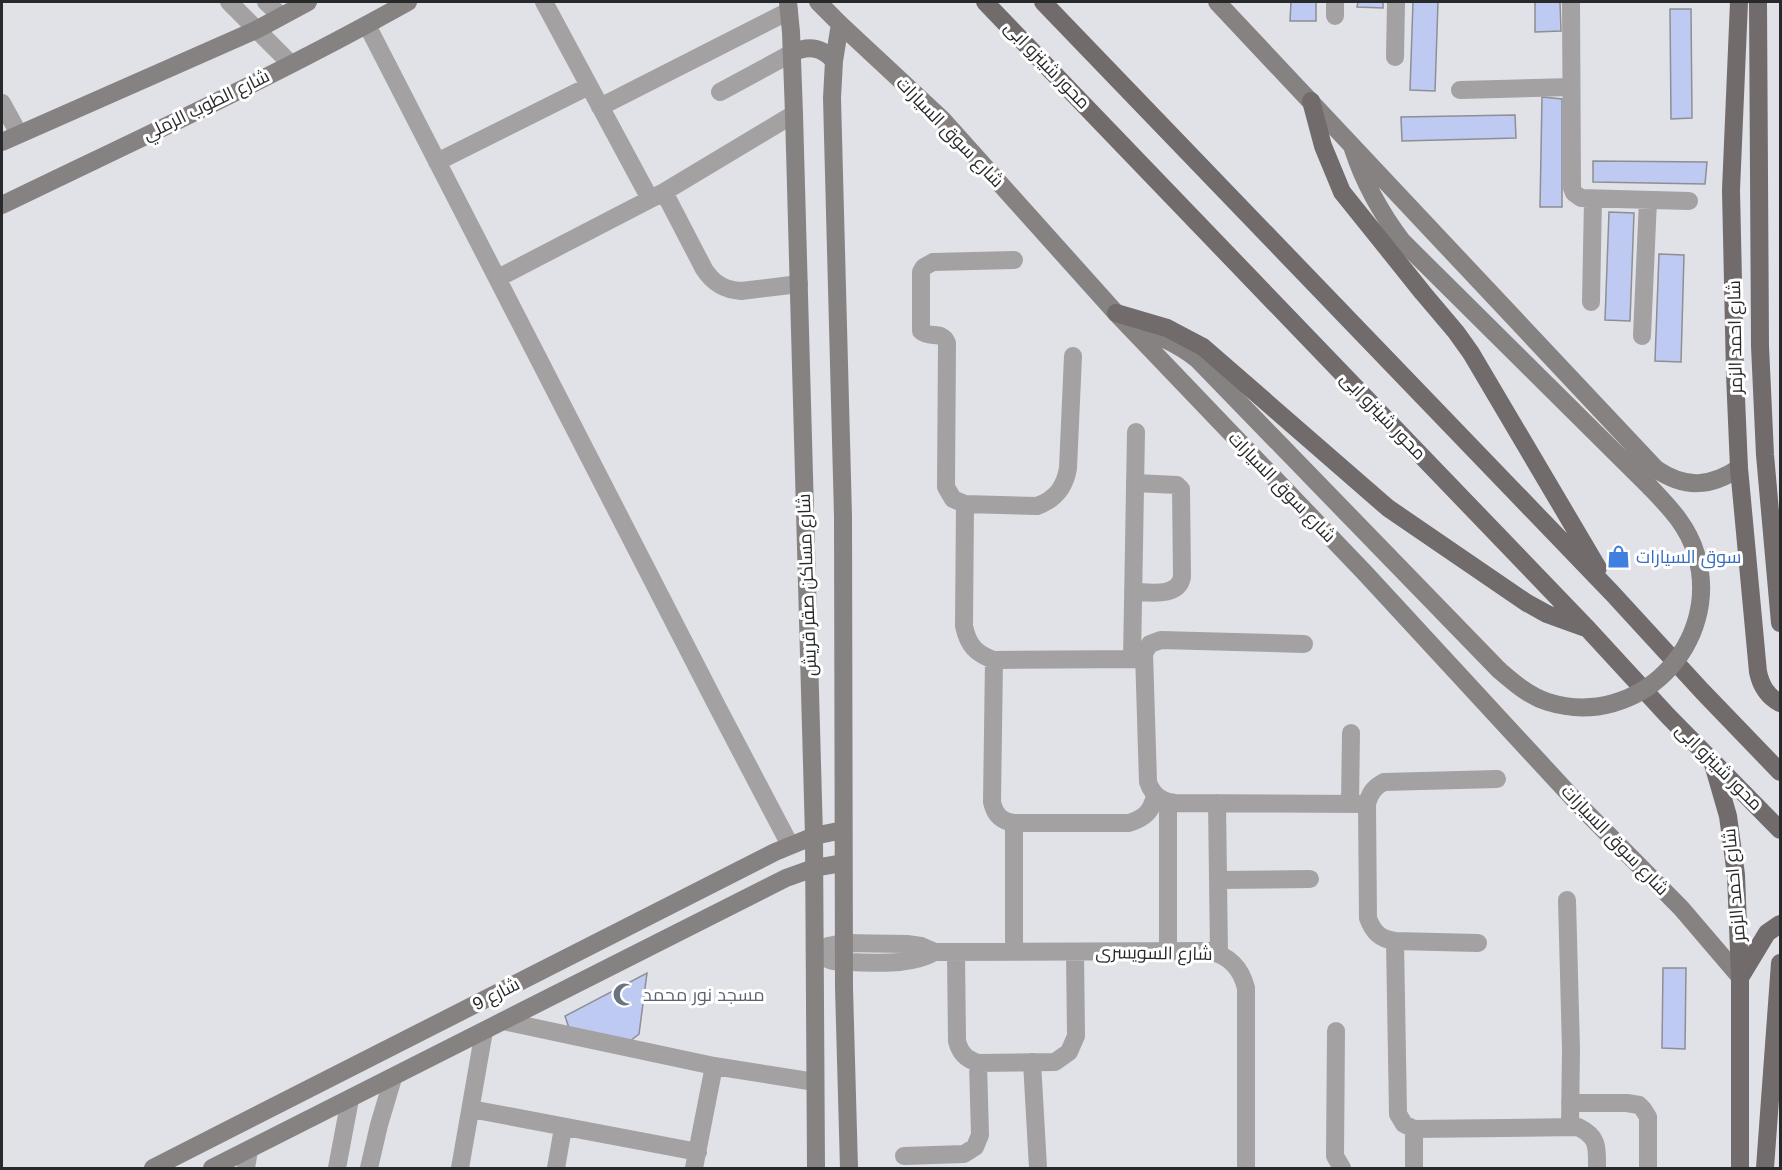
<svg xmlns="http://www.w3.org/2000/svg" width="1782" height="1170" viewBox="0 0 1782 1170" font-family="Helvetica,Cairo,sans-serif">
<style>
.building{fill:#bfcaf2;stroke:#8d8f94;stroke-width:1.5}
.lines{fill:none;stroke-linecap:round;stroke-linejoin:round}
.street{stroke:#a4a1a2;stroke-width:18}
.secondary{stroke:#868282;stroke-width:18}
.primary{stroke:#716b6c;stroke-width:18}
.secondary-bridge{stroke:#868282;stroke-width:18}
.labels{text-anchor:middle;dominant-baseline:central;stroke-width:6;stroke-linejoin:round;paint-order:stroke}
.street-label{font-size:18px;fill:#28292b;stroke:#fff}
.shop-label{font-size:18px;fill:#366cbe;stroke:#fff;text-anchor:start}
.worship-label{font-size:18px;fill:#5b616d;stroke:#fff;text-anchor:start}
</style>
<rect width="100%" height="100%" fill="#e0e2e8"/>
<path class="building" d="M1291,2H1316V21H1290Z
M1358,2H1383V8L1357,7Z
M1413,2H1438L1435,91L1410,90Z
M1535,2H1560L1561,31L1535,32Z
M1670,9H1691L1692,118L1671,119Z
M1542,97L1562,99V207H1540Z
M1515,115L1516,138L1402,141L1401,117Z
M1593,161L1707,162L1705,184L1593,182Z
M1609,212L1634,213L1630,321L1605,320Z
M1659,254L1684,255L1681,362L1655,361Z
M1663,968H1686L1685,1049L1662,1048Z
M647,973L639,1034L630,1041L569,1028L565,1016Z"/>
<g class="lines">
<path class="street" d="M229,2L291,64
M266,2L281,16
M544,2L650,199
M1571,2L1572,188L1574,193L1581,198L1689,201
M1335,16V2
M367,25L719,710L790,845
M1395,57L1396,2
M1460,90L1571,87
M720,92L792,53
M2,103L19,134
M600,107L789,11
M437,162L589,86
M664,192L704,269C713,283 724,290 741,291L799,284
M1014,260L933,262L924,267L921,272V331C930,339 942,330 947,343L946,487L953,499L965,504L1037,506C1056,499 1065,487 1068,468L1073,356
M498,278L664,192L794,114
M1591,302L1593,199
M1642,336L1648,200
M965,504L964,626C968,645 976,654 994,660L1144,659
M1133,592C1149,592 1178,598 1182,577L1181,489L1177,485L1135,483
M1304,644L1161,640L1150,644L1144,653L1148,782C1153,796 1162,802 1176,803L1367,804
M1132,659L1136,432
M994,660L992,802C995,815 1001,821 1014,823H1129C1145,818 1152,811 1155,795
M1217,803L1219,953
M1350,804L1351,733
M1218,880L1310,879
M1567,900L1571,1049L1570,1127
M1395,941L1398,1114L1404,1124L1414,1129L1578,1127C1599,1137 1597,1148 1597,1168
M1478,943L1395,941C1380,939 1373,932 1368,918L1367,804C1370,793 1374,787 1384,782L1497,779
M935,952C908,967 873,962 844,962L833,961L815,954L828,946L843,943L907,944L921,946L935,952L1209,951C1230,956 1241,968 1246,988V1168
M1014,952V823
M1168,952V802
M956,953L957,1041C960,1053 966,1059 978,1063L1055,1062L1069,1052L1076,1036L1075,952
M503,1021L714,1066L815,1082
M1336,1031L1335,1156L1342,1168
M1032,1062L1038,1168
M1570,1103H1627L1639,1105L1643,1109L1648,1117V1168
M471,1109L698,1152
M1414,1129V1168
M904,1156L964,1154L975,1147L980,1135L978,1063
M246,1168L249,1150
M337,1168L350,1099
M369,1168L379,1125L393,1078
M460,1168L484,1031
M556,1168L563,1128
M694,1168L714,1066"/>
<path class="secondary" d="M788,2L791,32L794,114L814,836L816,1168
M818,2L840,24L942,119L1116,313L1365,573L1581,807L1681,908L1740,977
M1217,2L1656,469C1685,489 1711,487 1739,468
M840,24L834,61L832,98L843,516L844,988L849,1168
M792,53C808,45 822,47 834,61
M2,142L256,30L308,2
M1353,149C1364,183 1381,213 1402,241L1650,487
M2,205C138,139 276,76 408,2
M1130,328C1156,333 1176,343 1197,359L1499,670
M153,1168L775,852L814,836L843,830
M212,1168L786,878L814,868L843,863"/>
<path class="primary" d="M985,2L1587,628L1668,716L1780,830
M1043,2L1612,593L1702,691L1780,772
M1739,2L1731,190L1735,374L1739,468L1758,672C1761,686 1767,696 1780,703
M1758,2L1760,346L1765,455L1780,623
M1311,101L1323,146L1342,192L1423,293L1456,332L1471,353L1598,568
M1116,313L1167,328L1203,347L1388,508L1527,603L1547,614L1583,627
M1713,764L1728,816L1736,875L1740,977V1168
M1741,976L1767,933L1780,924
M1765,1168L1780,963"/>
<path class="secondary-bridge" d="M1499,670C1514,683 1529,696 1548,702C1638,730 1723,643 1696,554C1688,526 1669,507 1650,487"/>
</g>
<defs>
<symbol id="shop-bare" viewBox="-9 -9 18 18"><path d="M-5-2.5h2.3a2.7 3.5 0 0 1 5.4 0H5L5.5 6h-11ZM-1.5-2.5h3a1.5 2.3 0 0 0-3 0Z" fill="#3f7fe0" stroke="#fff" stroke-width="2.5" paint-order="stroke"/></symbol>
<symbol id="mosque-bare" viewBox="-9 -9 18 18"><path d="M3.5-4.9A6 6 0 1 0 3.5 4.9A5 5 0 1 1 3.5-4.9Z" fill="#6b7280" stroke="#fff" stroke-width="2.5" paint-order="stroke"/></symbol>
</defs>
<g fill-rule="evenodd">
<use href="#shop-bare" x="1602" y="540" width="33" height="33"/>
<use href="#mosque-bare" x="608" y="978" width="33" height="33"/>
</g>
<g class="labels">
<g class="street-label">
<text transform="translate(1047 65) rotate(46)">محور شينزو ابى</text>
<text transform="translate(206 105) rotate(-26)">شارع الطوب الرملي</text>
<text transform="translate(950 132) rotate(46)">شارع سوق السيارات</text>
<text transform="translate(1735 337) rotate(-91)">شارع احمد الزمر</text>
<text transform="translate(1383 416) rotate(46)">محور شينزو ابى</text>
<text transform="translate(1282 487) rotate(46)">شارع سوق السيارات</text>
<text transform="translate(807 585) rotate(-92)">شارع مساكن صقر قريش</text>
<text transform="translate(1719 767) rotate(45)">محور شينزو ابى</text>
<text transform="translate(1615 840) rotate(46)">شارع سوق السيارات</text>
<text transform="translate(1734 885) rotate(-95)">شارع احمد الزمر</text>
<text transform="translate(1154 953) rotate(1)">شارع السويسرى</text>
<text transform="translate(496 994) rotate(-27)">شارع 9</text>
</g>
<g class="shop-label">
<text x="1636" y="557">سوق السيارات</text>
</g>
<g class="worship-label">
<text x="643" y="995">مسجد نور محمد</text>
</g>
</g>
<rect width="1782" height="1170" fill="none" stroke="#28292b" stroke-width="6"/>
</svg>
